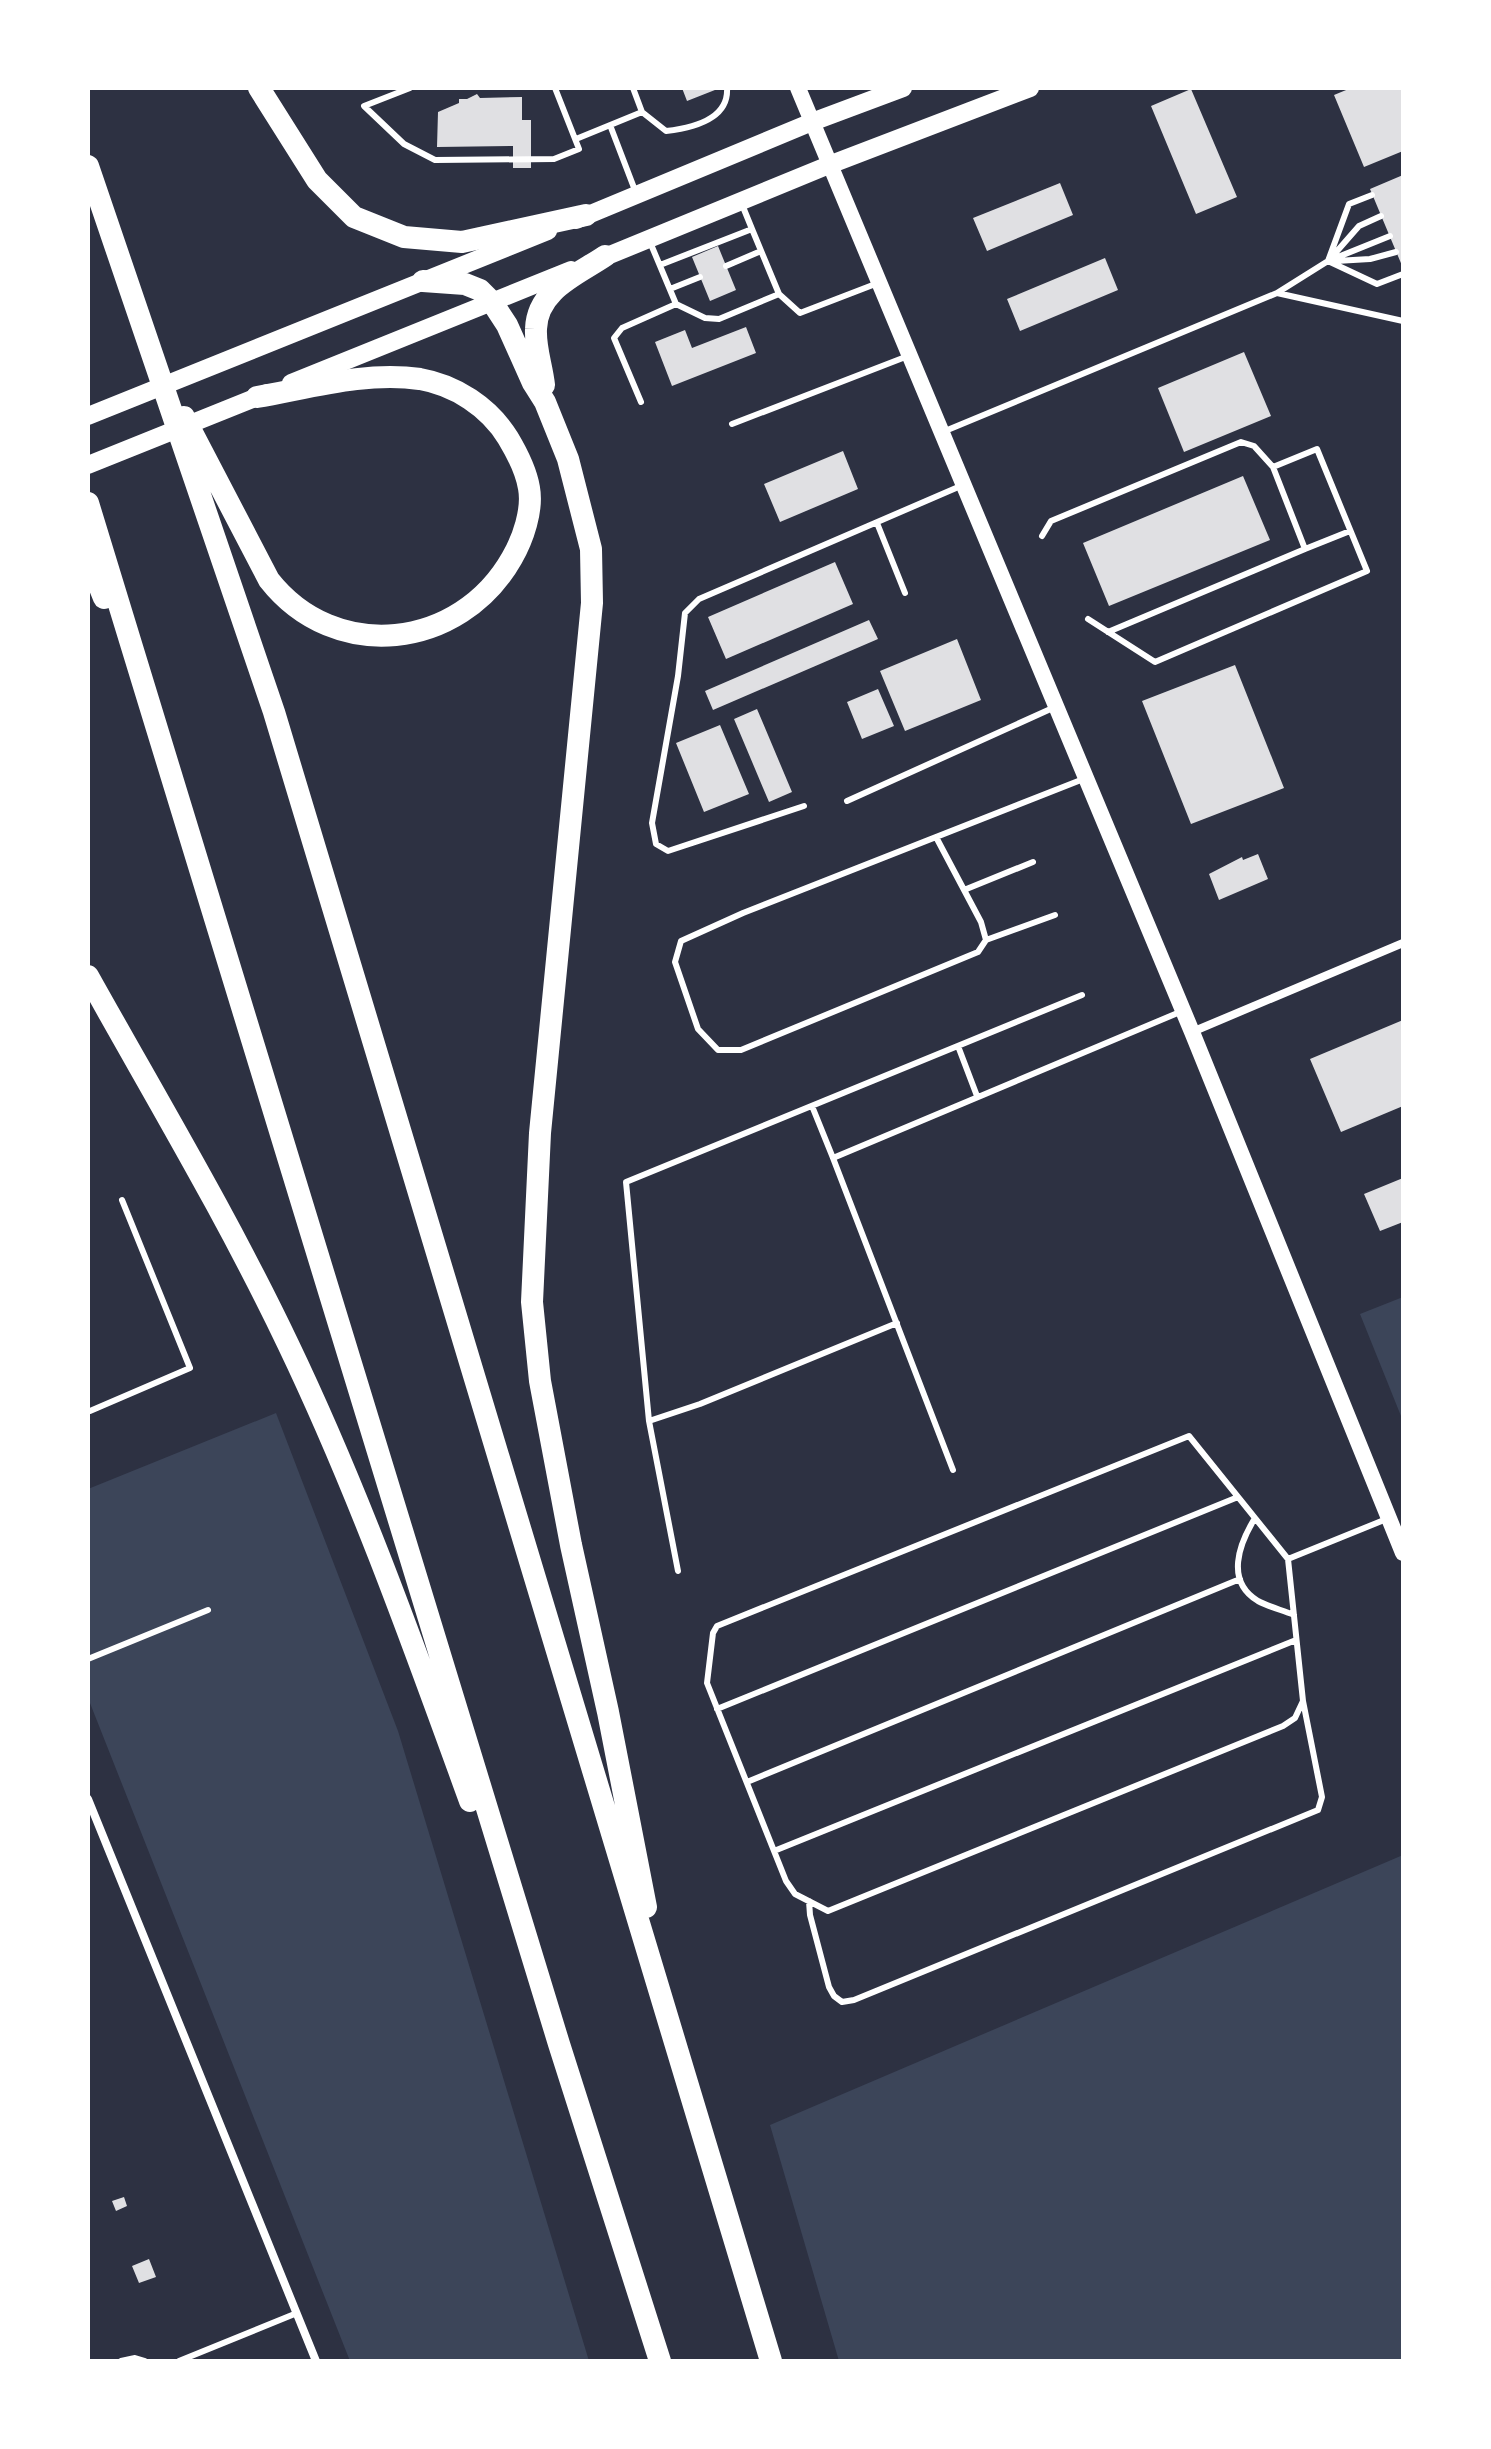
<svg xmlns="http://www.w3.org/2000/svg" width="1491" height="2449" viewBox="0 0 1491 2449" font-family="'Varela Round',sans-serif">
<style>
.green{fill:#3c4559}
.building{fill:#e0e0e3}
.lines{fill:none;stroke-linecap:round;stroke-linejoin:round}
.service{stroke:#fff;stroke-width:6}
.minor{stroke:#fff;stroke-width:8}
.secondary{stroke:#fff;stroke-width:16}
.primary{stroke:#fff;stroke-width:18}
.motorway{stroke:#fff;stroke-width:22}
</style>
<rect width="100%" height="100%" fill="#2d3142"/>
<path class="green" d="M1403,1297V1421L1360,1314Z
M276,1413L398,1731L589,2361H350L88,1698V1489Z
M1403,1855V2361H839L770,2125Z"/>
<path class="building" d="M682,88H720L687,101Z
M1351,88H1403V151L1364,167L1334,95Z
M1191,89L1237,197L1196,214L1151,106Z
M477,94L480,98L522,97V120H531V168H513V146L437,147L438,112L459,103V99H467Z
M1403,175V268L1370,189Z
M1060,183L1073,215L987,251L973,218Z
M718,246L736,290L710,301L692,257Z
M1105,258L1118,290L1020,331L1007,299Z
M746,327L756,353L672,386L655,342L685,330L692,348Z
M1244,352L1271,416L1184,452L1158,388Z
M843,451L858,489L780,522L764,484Z
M1243,476L1270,540L1109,606L1083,543Z
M835,562L853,604L726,659L708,617Z
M869,620L878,639L713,710L705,691Z
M957,639L981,700L905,731L880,671Z
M1235,665L1284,788L1191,824L1142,701Z
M878,689L894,726L862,739L847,702Z
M757,709L792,792L769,802L734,719Z
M720,725L749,794L704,812L676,743Z
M1258,854L1268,879L1219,900L1209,874L1242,857L1243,860Z
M1403,1020V1106L1341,1132L1310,1059Z
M1403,1178V1222L1380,1231L1364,1194Z
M124,2197L127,2206L116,2211L112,2201Z
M149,2259L156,2277L139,2283L132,2266Z"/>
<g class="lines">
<path class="service" d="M410,88L364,106L404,144L435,160L554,159L579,149L555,88
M642,112L666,131C692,128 729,119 727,88
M610,125L636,193
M576,139L642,112L633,88
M741,202L752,229
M1331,258L1359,226L1381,216
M1328,261L1349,204L1372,195
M1328,261L1377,284L1403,274
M1336,261L1370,259L1396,252
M660,265L752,229L779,294
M726,266L761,251
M670,289L700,277
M1277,293L1328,261L1390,236
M676,304L705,318L719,319L779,294L800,313L878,283
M641,402L614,338L622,328L676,304L650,242
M732,424L908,356
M945,431L1277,293L1403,321
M877,523L905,593
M1042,536L1051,521L1241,442L1254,446L1273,467
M1305,549L1350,531
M1088,619L1155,662L1367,571L1317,449L1273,467L1305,549L1108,632
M847,801L1055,707
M804,806L668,851L656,844L652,823L678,676L685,613L699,599L963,485
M936,837L981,922L986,940L978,952L741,1050H718L698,1029L675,962L681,941L743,913L1086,778
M964,890L1033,862
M986,940L1055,915
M958,1046L977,1096
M812,1106L833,1158
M90,1411L190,1368L122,1200
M649,1421L626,1182L1082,995
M953,1470L833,1158L1180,1012
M1255,1518C1239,1544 1225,1581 1258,1601C1269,1607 1282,1610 1294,1615
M1288,1559L1303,1701L1295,1718L1283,1726L828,1911L795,1894L786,1881L707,1683L713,1633L717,1626L1189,1436L1288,1559L1389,1518
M678,1571L649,1421L700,1404L897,1323
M88,1659L208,1610
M717,1709L1238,1497
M747,1782L1240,1579
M774,1851L1296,1640
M809,1901L810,1915L829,1987L834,1996L842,2002L854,2000L1318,1810L1322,1797L1303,1701
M121,2361L135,2358L145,2361
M179,2361L297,2313"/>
<path class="minor" d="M1192,1032L1403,943
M88,1799L316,2361"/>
<path class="secondary" d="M798,88L1192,1032L1403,1553"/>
<path class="primary" d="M576,220L812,122L903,88
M595,261L829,165L1030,88
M291,383L571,270
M88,416L548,231
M88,465L267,393"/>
<path class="motorway" d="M259,88L317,180L354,217L404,237L462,242L586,215
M88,166L274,712L771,2361
M423,281L465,284L480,290L492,302L507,325L533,383L545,402L568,459L591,549L592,603L540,1133L532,1302L540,1381L571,1545L608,1712L646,1907
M544,385C542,366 535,348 536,329C537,290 577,275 605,256
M184,417L269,580C335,664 460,650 512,558C523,539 533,510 529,488C526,470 517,453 508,438C489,407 455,385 420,379C366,371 309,388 257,397
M88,503L559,2044L660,2361
M88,558L104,598
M88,976C156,1098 228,1218 288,1344C359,1492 414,1647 470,1801"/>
</g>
<rect width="1491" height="2449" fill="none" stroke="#ffffff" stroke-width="180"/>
</svg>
